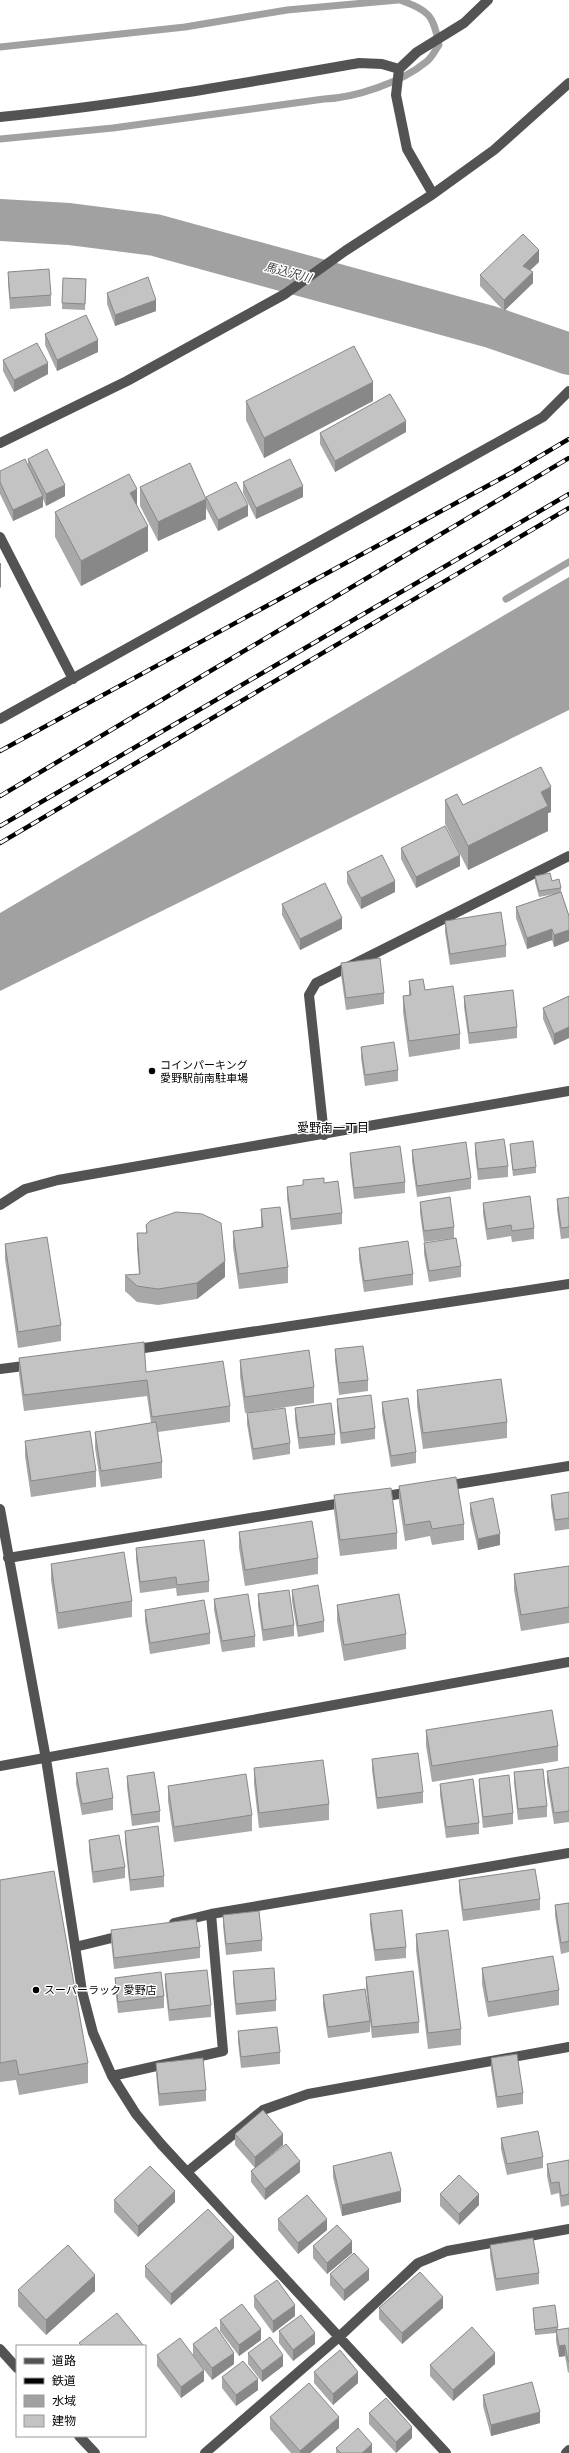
<svg xmlns="http://www.w3.org/2000/svg" width="569" height="2453" viewBox="0 0 569 2453" font-family="Ubuntu,'Noto Sans JP',sans-serif">
<style>
.water{fill:#a1a1a1}
.lines{fill:none;stroke-linecap:round;stroke-linejoin:round}
.stream{stroke:#a1a1a1;stroke-width:7}
.river{stroke:#a1a1a1;stroke-width:42}
.minor{stroke:#535353;stroke-width:10}
.rail-casing{stroke:#000;stroke-width:4.5}
.rail{stroke:#fff;stroke-width:3;stroke-dasharray:9;stroke-linecap:butt}
.wall{fill:#a8a8a8}
.shaded-wall{fill:#888}
.building{fill:#c3c3c3;stroke:#888}
.poi-dot{fill:#000;stroke:#fff;stroke-width:1.5}
.labels{text-anchor:middle;dominant-baseline:central;stroke-width:3;stroke-linejoin:round;paint-order:stroke}
.poi-label{font-size:11px;fill:#000;stroke:#fff;text-anchor:start}
.water-label{font-size:12px;font-style:italic;fill:#424242;stroke:#fff}
.neighbourhood-label{font-size:12px;fill:#000;stroke:#fff}
</style>
<rect width="100%" height="100%" fill="#fff"/>
<path class="water" d="M569,577V710L0,991V913Z"/>
<g class="lines">
<path class="stream" d="M0,47L185,27L287,10L398,0
M0,139L113,128L324,99C355,98 402,82 426,62C432,58 435,50 439,45C433,14 429,11 400,0
M506,599L569,562"/>
<path class="river" d="M0,220L69,224L155,235L491,327L569,354"/>
<path class="minor" d="M0,117C121,105 239,84 359,63L382,64L399,69
M433,194L407,149L396,95L399,69L417,52L464,23L488,0
M0,443L127,381L285,294L345,251L433,194L494,150L569,83
M0,537L73,679
M0,719L543,417L569,391
M324,1135L309,995L316,983L569,856
M0,1205L25,1189L58,1180L569,1091
M131,1350L569,1284
M0,1369L32,1365
M445,1486L569,1466
M380,1497L411,1492
M0,1509L46,1759L82,1991L93,2033L112,2076L136,2114L161,2144L446,2453
M8,1558L348,1502
M0,1766L569,1662
M174,1923L211,1914L569,1853
M75,1947L124,1935
M112,2076L223,2051L211,1914
M187,2172L263,2110L308,2094L569,2047
M0,2349L17,2368
M79,2436L95,2453
M205,2453L339,2337L418,2263L447,2251L569,2229
M566,2453L569,2450"/>
<defs>
<path id="rail" d="M0,751L513,472L569,439
M0,796L569,458
M0,826L569,494
M0,843L569,508"/>
</defs>
<use href="#rail" class="rail-casing"/>
<use href="#rail" class="rail"/>
</g>
<path class="wall" d="M539,262L530,270L533,283L504,311L480,286V275Z
M8,272L51,295V306L10,309L8,283Z
M63,278L86,279L85,310L62,309Z
M107,293L156,311L115,326L107,304Z
M45,334L98,352L57,371L45,345Z
M3,360L48,374L14,392L3,371Z
M246,401H373L264,458L246,420Z
M406,432L335,472L320,444V433Z
M28,459L65,496L46,506L43,499V507L13,521L0,494V471L28,464Z
M243,482L303,497L256,519L243,493Z
M140,487L206,519L158,541L140,506Z
M206,497L248,516L218,531L206,508Z
M137,506L148,551L81,586L55,537V512Z
M445,800L463,805L551,812L548,813V831L468,870L445,824Z
M401,848L460,866L416,888L401,859Z
M347,872L395,892L361,909L347,883Z
M535,876L552,881L561,888V892L569,916V941L554,947L552,940L527,949L516,918V907L554,894L539,897L535,882Z
M282,904L342,929L300,950L282,915Z
M445,921L506,945V957L450,965L445,932Z
M341,963L384,993V1004L346,1010L341,975Z
M409,981L425,990L460,1034V1049L409,1057L403,1012V996L409,995Z
M464,996L517,1027V1038L469,1044L464,1007Z
M569,996V1038L554,1045L543,1019V1008Z
M361,1047L398,1070V1081L365,1086L361,1058Z
M475,1143L508,1166V1177L478,1180L475,1154Z
M510,1144L536,1167V1173L513,1176L510,1150Z
M412,1150L471,1178V1189L417,1197L412,1161Z
M350,1153L405,1182V1193L354,1199L350,1164Z
M303,1180L324,1183L342,1213V1224L291,1230L287,1198V1187L303,1185Z
M569,1197V1238L561,1239L557,1210V1199Z
M420,1202L454,1227V1238L424,1242L420,1213Z
M483,1203L534,1228V1239L512,1242L511,1236L487,1240L483,1214Z
M261,1209L288,1267V1283L239,1289L233,1247V1231L261,1227Z
M146,1225L225,1277L197,1299L158,1305L137,1302L125,1291V1275L139,1274L137,1249V1233H146Z
M424,1243L461,1266V1277L429,1282L424,1254Z
M5,1244L61,1325V1341L18,1348L5,1259Z
M359,1248L413,1274V1285L364,1292L359,1259Z
M335,1349L368,1380V1391L339,1395L335,1360Z
M19,1358L146,1372L230,1406V1422L158,1432L162,1462V1478L101,1487L95,1448V1432L151,1423L147,1396L24,1411L19,1374Z
M240,1360L314,1387V1403L245,1413L240,1376Z
M417,1390L507,1422V1438L423,1449L417,1406Z
M337,1399L375,1428V1439L341,1444L337,1410Z
M382,1402L416,1452V1463L391,1467L382,1413Z
M295,1408L335,1434V1445L299,1449L295,1419Z
M247,1413L290,1443V1454L253,1460L247,1424Z
M25,1441L96,1471V1487L31,1497L25,1456Z
M399,1486L464,1524V1540L432,1545L430,1536L405,1541L399,1502Z
M569,1492V1529L555,1531L551,1506V1495Z
M334,1495L397,1533V1549L340,1556L334,1511Z
M470,1503L500,1545L478,1550L470,1514Z
M239,1532L318,1558V1574L245,1586L239,1548Z
M136,1548L209,1581V1592L177,1596L176,1588L140,1593L136,1559Z
M51,1564L132,1601V1617L58,1629L51,1580Z
M569,1566V1623L521,1631L514,1590V1574Z
M292,1590L324,1621V1632L298,1637L292,1601Z
M258,1594L294,1625V1636L263,1641L258,1606Z
M214,1599L255,1636V1647L222,1652L214,1610Z
M337,1605L406,1634V1649L344,1661L337,1621Z
M145,1610L210,1633V1644L150,1654L145,1621Z
M426,1730L558,1746V1761L432,1782L426,1746Z
M372,1759L423,1792V1803L377,1809L372,1770Z
M569,1767V1822L554,1824L547,1782V1771Z
M254,1768L329,1804V1820L259,1828L254,1784Z
M514,1772L547,1806V1817L518,1820L514,1783Z
M76,1773L113,1798V1810L82,1815L76,1784Z
M127,1776L160,1811V1822L132,1826L127,1787Z
M479,1779L513,1813V1824L483,1828L479,1790Z
M440,1784L479,1823V1834L446,1838L440,1795Z
M168,1786L252,1815V1831L174,1842L168,1801Z
M125,1831L164,1876V1887L130,1891L125,1842Z
M89,1840L125,1867V1878L93,1883L89,1851Z
M0,1880L88,2063V2083L19,2095L16,2080L0,2082Z
M459,1880L540,1899V1910L463,1921L459,1891Z
M569,1903V1952L561,1954L555,1916V1905Z
M370,1914L406,1947V1958L375,1961L370,1925Z
M223,1915L262,1940V1951L226,1955L223,1926Z
M111,1930L200,1947V1958L114,1969L111,1941Z
M416,1934L461,2029V2045L428,2049L416,1950Z
M482,1968L559,1990V2005L488,2017L482,1984Z
M233,1971L276,2000V2011L236,2015L233,1982Z
M165,1974L211,2005V2017L169,2021L165,1986Z
M366,1977L419,2022V2033L372,2038L366,1988Z
M115,1978L164,1996V2008L118,2013L115,1989Z
M323,1995L370,2021V2032L328,2038L323,2006Z
M238,2031L280,2052V2064L241,2068L238,2042Z
M491,2058L523,2093V2104L497,2108L491,2070Z
M156,2063L206,2090V2101L159,2106L156,2074Z
M235,2134L283,2145L261,2163L300,2172L265,2200L251,2182V2171L255,2168L235,2145Z
M501,2138L543,2157V2168L507,2175L501,2149Z
M569,2160V2205L561,2207L559,2193L551,2195L547,2176V2164Z
M333,2166L401,2202L342,2216L333,2177Z
M440,2194L479,2205L459,2225L440,2206Z
M114,2200L175,2202L138,2237L114,2212Z
M278,2219L327,2230L298,2254L278,2230Z
M490,2245L539,2273V2284L496,2291L490,2256Z
M313,2246L352,2253L327,2274L313,2258Z
M234,2248L171,2305L145,2277V2266Z
M330,2274L369,2280L344,2301L330,2285Z
M18,2290L95,2291L46,2335L18,2306Z
M254,2296L295,2316L273,2333L254,2307Z
M379,2308H443L402,2344L379,2319Z
M533,2308L558,2327V2330L569,2328V2372L568,2373L565,2356L559,2357L556,2341V2333L535,2335L533,2314Z
M220,2320L261,2340L239,2356L220,2331Z
M279,2331L315,2344L293,2361L279,2343Z
M193,2344L234,2364L212,2380L193,2355Z
M248,2353L283,2366L262,2382L248,2364Z
M157,2355L204,2381L181,2398L157,2366Z
M495,2364L453,2401L430,2376V2365Z
M314,2372L358,2383L333,2405L314,2383Z
M222,2377L258,2390L236,2406L222,2388Z
M483,2395L540,2423L491,2436L483,2406Z
M369,2413L412,2438L396,2453L369,2424Z
M270,2417L339,2428L310,2453H291L270,2429Z
M336,2448L372,2453H336Z"/>
<path class="shaded-wall" d="M539,250V262L523,277V266Z
M533,272V283L504,311V300Z
M156,300V311L115,326V315Z
M98,340V352L57,371V360Z
M48,363V374L14,392V380Z
M373,382V401L264,458V438Z
M406,421V432L335,472V461Z
M65,485V496L46,506V494Z
M303,486V497L256,519V508Z
M137,489V514L130,493Z
M43,496V507L13,521V510Z
M206,499V519L158,541V522Z
M248,505V516L218,531V520Z
M148,526V551L81,586V561Z
M0,563H1V587L0,588Z
M551,787V812L548,813V831L468,870V846L541,792Z
M460,855V866L416,888V877Z
M395,881V892L361,909V898Z
M342,918V929L300,950V939Z
M552,929V940L527,949V938Z
M569,930V941L554,947V935Z
M569,1027V1038L554,1045V1034Z
M225,1261V1277L197,1299V1283Z
M500,1534V1545L478,1550V1539Z
M283,2134V2145L255,2168V2157Z
M300,2161V2172L265,2200V2189Z
M175,2191V2202L138,2237V2226Z
M401,2191V2202L342,2216V2205Z
M479,2194V2205L459,2225V2214Z
M327,2219V2230L298,2254V2243Z
M234,2237V2248L171,2305V2294Z
M352,2241V2253L327,2274V2263Z
M369,2269V2280L344,2301V2290Z
M95,2275V2291L46,2335V2320Z
M443,2297V2308L402,2344V2333Z
M295,2305V2316L273,2333V2321Z
M261,2329V2340L239,2356V2345Z
M315,2333V2344L293,2361V2350Z
M565,2345V2356L559,2357V2346Z
M234,2353V2364L212,2380V2368Z
M495,2353V2364L453,2401V2390Z
M283,2355V2366L262,2382V2371Z
M204,2370V2381L181,2398V2387Z
M358,2372V2383L333,2405V2394Z
M258,2379V2390L236,2406V2395Z
M540,2412V2423L491,2436V2425Z
M339,2417V2428L310,2453H300V2451Z
M412,2427V2438L396,2453V2442Z
M372,2444V2453H362Z"/>
<path class="building" d="M523,234L539,250L523,266L533,272L504,300L480,275Z
M49,269L51,295L10,298L8,272Z
M148,277L156,300L115,315L107,293Z
M63,278L86,279L85,304L62,303Z
M86,315L98,340L57,360L45,334Z
M37,343L48,363L14,380L3,360Z
M354,346L373,382L264,438L246,401Z
M390,394L406,421L335,461L320,433Z
M47,449L65,485L46,494L28,459Z
M25,459L43,496L13,510L0,482V471Z
M290,459L303,486L256,508L243,482Z
M190,463L206,499L158,522L140,487Z
M129,474L137,489L130,493L148,526L81,561L55,512Z
M236,482L248,505L218,520L206,497Z
M541,767L551,787L541,792L548,806L468,846L445,800L457,794L463,805Z
M445,826L460,855L416,877L401,848Z
M382,855L395,881L361,898L347,872Z
M550,873L552,881L559,879L561,888L539,891L535,876Z
M325,883L342,918L300,939L282,904Z
M561,892L569,916V930L554,935L552,929L527,938L516,907Z
M501,912L506,945L450,954L445,921Z
M380,958L384,993L346,998L341,963Z
M423,979L425,990L453,986L460,1034L409,1041L403,996L411,995L409,981Z
M513,990L517,1027L469,1033L464,996Z
M569,996V1027L554,1034L543,1008Z
M394,1042L398,1070L365,1075L361,1047Z
M504,1139L508,1166L478,1169L475,1143Z
M533,1141L536,1167L513,1170L510,1144Z
M466,1142L471,1178L417,1186L412,1150Z
M400,1146L405,1182L354,1188L350,1153Z
M324,1178V1183L338,1181L342,1213L291,1219L287,1187L303,1185V1180Z
M530,1196L534,1228L512,1231L511,1225L487,1229L483,1203Z
M450,1197L454,1227L424,1231L420,1202Z
M569,1197V1227L561,1228L557,1199Z
M280,1207L288,1267L239,1274L233,1231L263,1227L261,1209Z
M176,1212L202,1214L221,1223L225,1261L197,1283L158,1289L137,1286L125,1275L140,1274L137,1233H147L146,1225L150,1221Z
M47,1237L61,1325L18,1332L5,1244Z
M456,1238L461,1266L429,1271L424,1243Z
M408,1241L413,1274L364,1281L359,1248Z
M144,1342L146,1372L223,1361L230,1406L152,1417L147,1380L24,1395L19,1358Z
M363,1346L368,1380L339,1383L335,1349Z
M309,1350L314,1387L245,1397L240,1360Z
M501,1379L507,1422L423,1433L417,1390Z
M371,1395L375,1428L341,1433L337,1399Z
M408,1398L416,1452L391,1456L382,1402Z
M331,1403L335,1434L299,1438L295,1408Z
M285,1408L290,1443L253,1449L247,1413Z
M156,1422L162,1462L101,1471L95,1432Z
M90,1431L96,1471L31,1481L25,1441Z
M456,1477L464,1524L432,1529L430,1521L405,1525L399,1486Z
M391,1488L397,1533L340,1540L334,1495Z
M569,1492V1518L555,1520L551,1495Z
M493,1498L500,1534L478,1539L470,1503Z
M312,1521L318,1558L245,1570L239,1532Z
M204,1540L209,1581L177,1585L176,1577L140,1582L136,1548Z
M124,1552L132,1601L58,1613L51,1564Z
M569,1566V1607L521,1615L514,1574Z
M318,1585L324,1621L298,1626L292,1590Z
M289,1590L294,1625L263,1630L258,1594Z
M248,1594L255,1636L222,1641L214,1599Z
M399,1594L406,1634L344,1645L337,1605Z
M204,1600L210,1633L150,1643L145,1610Z
M552,1710L558,1746L432,1766L426,1730Z
M418,1753L423,1792L377,1798L372,1759Z
M323,1760L329,1804L259,1813L254,1768Z
M569,1767V1811L554,1813L547,1771Z
M108,1768L113,1798L82,1804L76,1773Z
M543,1769L547,1806L518,1809L514,1772Z
M154,1772L160,1811L132,1815L127,1776Z
M246,1774L252,1815L174,1827L168,1786Z
M509,1775L513,1813L483,1817L479,1779Z
M473,1779L479,1823L446,1827L440,1784Z
M158,1826L164,1876L130,1880L125,1831Z
M119,1835L125,1867L93,1872L89,1840Z
M535,1869L540,1899L463,1910L459,1880Z
M54,1871L88,2063L19,2075L16,2060L0,2063V1880Z
M569,1903V1941L561,1943L555,1905Z
M402,1910L406,1947L375,1950L370,1914Z
M259,1911L262,1940L226,1944L223,1915Z
M196,1919L200,1947L114,1958L111,1930Z
M448,1930L461,2029L428,2033L416,1934Z
M553,1956L559,1990L488,2002L482,1968Z
M274,1968L276,2000L236,2004L233,1971Z
M207,1970L211,2005L169,2010L165,1974Z
M413,1971L419,2022L372,2027L366,1977Z
M161,1972L164,1996L118,2002L115,1978Z
M365,1989L370,2021L328,2027L323,1995Z
M277,2027L280,2052L241,2057L238,2031Z
M517,2054L523,2093L497,2097L491,2058Z
M203,2058L206,2090L159,2094L156,2063Z
M263,2110L283,2134L255,2157L235,2134Z
M538,2131L543,2157L507,2164L501,2138Z
M286,2144L300,2161L265,2189L251,2171Z
M391,2152L401,2191L342,2205L333,2166Z
M569,2160V2194L561,2196L559,2182L551,2183L547,2164Z
M150,2166L175,2191L138,2226L114,2200Z
M459,2175L479,2194L459,2214L440,2194Z
M307,2195L327,2219L298,2243L278,2219Z
M208,2209L234,2237L171,2294L145,2266Z
M337,2225L352,2241L327,2263L313,2246Z
M533,2238L539,2273L496,2279L490,2245Z
M68,2245L95,2275L46,2320L18,2290Z
M354,2253L369,2269L344,2290L330,2274Z
M420,2272L443,2297L402,2333L379,2308Z
M277,2280L295,2305L273,2321L254,2296Z
M242,2304L261,2329L239,2345L220,2320Z
M555,2305L558,2327L535,2330L533,2308Z
M117,2313L143,2345L141,2346H82L79,2343Z
M301,2315L315,2333L293,2350L279,2331Z
M216,2327L234,2353L212,2368L193,2344Z
M472,2327L495,2353L453,2390L430,2365Z
M569,2328V2361H568L565,2345L559,2346L556,2330Z
M270,2337L283,2355L262,2371L248,2353Z
M180,2338L204,2370L181,2387L157,2355Z
M340,2350L358,2372L333,2394L314,2372Z
M243,2361L258,2379L236,2395L222,2377Z
M532,2382L540,2412L491,2425L483,2395Z
M309,2383L339,2417L300,2451L270,2417Z
M386,2398L412,2427L396,2442L369,2413Z
M358,2428L372,2444L362,2453H341L336,2448Z"/>
<g class="poi-dot">
<circle cx="152" cy="1071" r="4"/>
<circle cx="36" cy="1990" r="4"/>
</g>
<g class="labels">
<g class="poi-label">
<text x="160" y="1065">コインパーキング<tspan x="160" dy="13">愛野駅前南駐車場</tspan></text>
<text x="44" y="1990">スーパーラック 愛野店</text>
</g>
<g class="water-label">
<text transform="translate(288 272) rotate(15)">馬込沢川</text>
</g>
<g class="neighbourhood-label">
<text x="333" y="1127">愛野南一丁目</text>
</g>
</g>
<rect x="16" y="2345" width="130" height="92" fill="#ffffff" stroke="#999999"/>
<rect x="24" y="2358" width="20" height="6" fill="#535353" stroke="#999999"/>
<text x="52" y="2365" font-size="12" fill="#000000">道路</text>
<rect x="24" y="2378" width="20" height="6" fill="#000000" stroke="#999999"/>
<text x="52" y="2385" font-size="12" fill="#000000">鉄道</text>
<rect x="24" y="2395" width="20" height="12" fill="#a1a1a1" stroke="#999999"/>
<text x="52" y="2405" font-size="12" fill="#000000">水域</text>
<rect x="24" y="2415" width="20" height="12" fill="#c3c3c3" stroke="#999999"/>
<text x="52" y="2425" font-size="12" fill="#000000">建物</text>
</svg>
